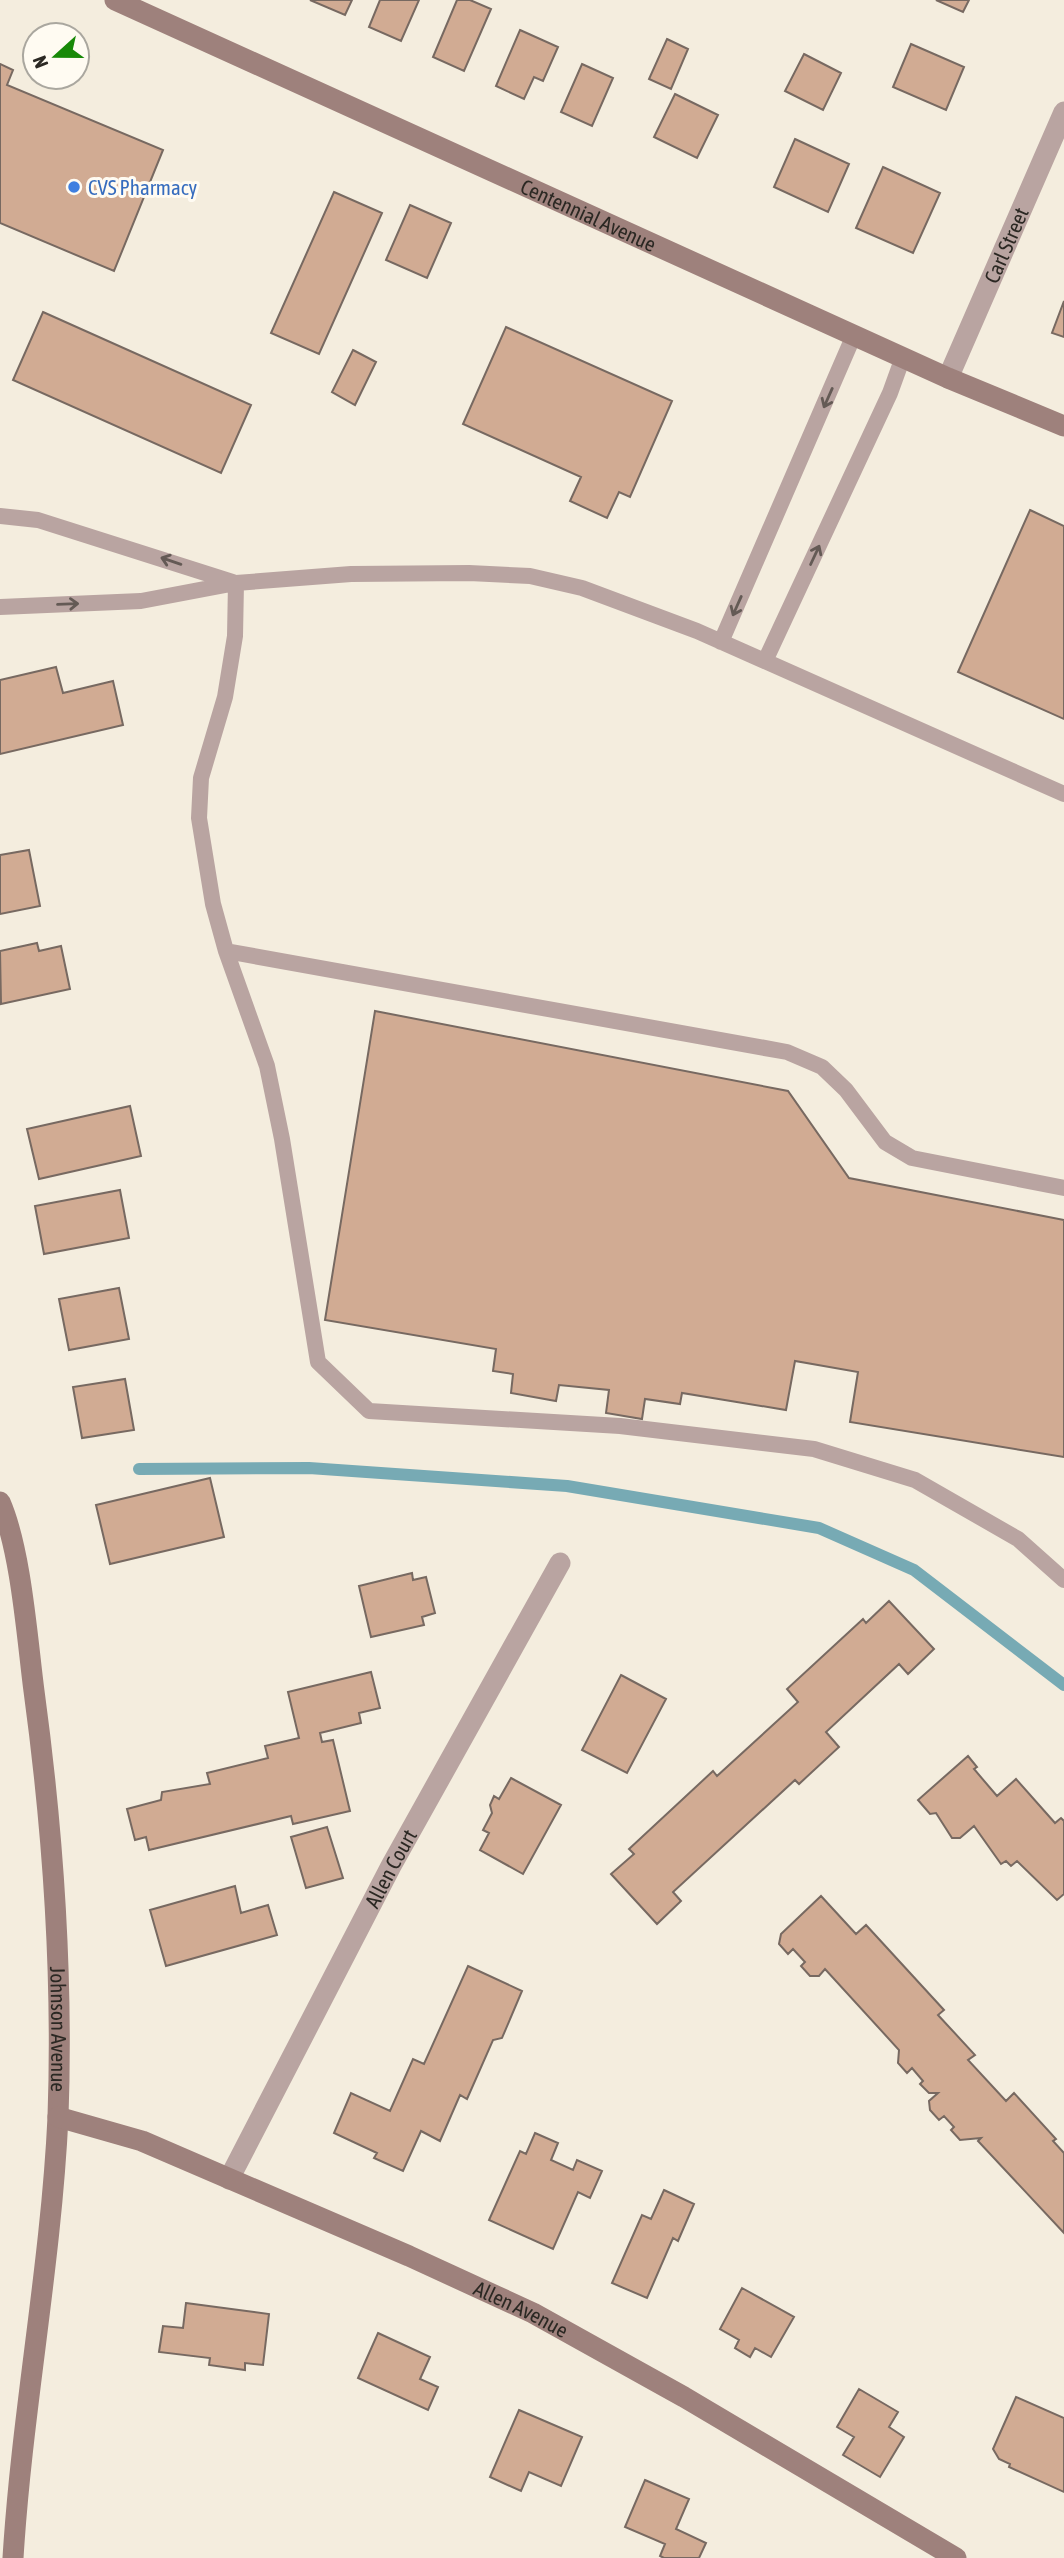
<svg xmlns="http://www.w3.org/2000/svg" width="1064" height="2558" viewBox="0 0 1064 2558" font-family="'Asap Condensed',sans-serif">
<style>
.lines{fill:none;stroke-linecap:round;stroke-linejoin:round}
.stream{stroke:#77aab4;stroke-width:12}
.building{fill:#d1ab93;stroke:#776961;stroke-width:2}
.lane{stroke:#b9a4a1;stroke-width:16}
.street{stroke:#b9a4a1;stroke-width:21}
.secondary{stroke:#9e817c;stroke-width:21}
.oneway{stroke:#645a55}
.shop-dot{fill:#3f7fe0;stroke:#fffbf2;stroke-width:2.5}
.labels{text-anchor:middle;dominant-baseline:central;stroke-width:6;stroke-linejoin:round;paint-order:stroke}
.shop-label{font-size:21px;fill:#366cbe;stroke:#fffbf2;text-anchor:start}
.street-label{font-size:21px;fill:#2b2823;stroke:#fffbf2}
</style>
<rect width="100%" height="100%" fill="#f4edde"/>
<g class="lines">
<path class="stream" d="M139,1469L309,1468L567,1486L819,1528L914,1570L1064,1685"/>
</g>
<path class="building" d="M310,0H352L345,15Z
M380,0H419L401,41L369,27Z
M457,0H470L491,9L464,71L433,57Z
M936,0H969L963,12Z
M520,30L558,47L543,81L534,77L524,99L496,86Z
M667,39L688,49L671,89L649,79Z
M911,44L964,67L946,110L893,87Z
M804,54L841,73L823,110L785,91Z
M0,64L13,70L7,85L163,150L114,271L0,223Z
M582,64L613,78L592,126L561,112Z
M675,94L718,115L697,158L654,137Z
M795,139L849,164L828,212L774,187Z
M883,167L940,193L913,253L856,228Z
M334,192L382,213L319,354L271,333Z
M410,205L451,223L427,278L386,260Z
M1064,301V337L1052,333Z
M43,312L251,405L221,473L13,380Z
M506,327L672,401L630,497L619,492L607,518L570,501L581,477L463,424Z
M353,350L376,362L355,405L332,392Z
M1030,510L1064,526V719L958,672Z
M56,667L63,693L113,681L123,725L0,754V680Z
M29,850L40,906L0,914V855Z
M37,943L39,951L61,946L70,989L1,1004L0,951Z
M375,1011L788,1091L849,1178L1064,1220V1457L850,1422L858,1372L795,1361L786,1410L682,1393L680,1404L645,1399L642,1419L606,1413L609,1390L559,1385L556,1401L511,1393L513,1374L493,1371L496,1349L325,1320Z
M130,1106L141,1156L39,1179L27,1129Z
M120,1190L129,1238L44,1254L35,1206Z
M119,1288L129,1339L69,1350L59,1299Z
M125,1379L134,1430L82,1438L73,1387Z
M210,1478L224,1537L110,1564L96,1505Z
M412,1573L413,1580L426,1577L435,1613L422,1617L424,1625L371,1637L359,1586Z
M889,1601L934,1649L908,1674L899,1664L826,1732L839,1747L799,1784L795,1780L673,1892L681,1901L657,1924L611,1874L634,1854L629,1849L713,1771L717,1776L798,1702L787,1689L863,1619L866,1623Z
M371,1672L380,1708L359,1713L361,1723L320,1733L322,1742L333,1740L350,1811L293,1824L291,1816L149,1850L146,1837L135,1840L127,1809L161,1800L162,1792L210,1784L207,1773L268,1758L265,1746L299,1738L288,1692Z
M621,1675L666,1699L627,1773L582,1750Z
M968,1756L977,1767L974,1769L997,1796L1016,1779L1055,1823L1061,1818L1064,1821V1894L1057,1900L1017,1861L1011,1866L1006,1861L1001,1864L974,1826L960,1838H952L936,1813L930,1814L918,1800Z
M511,1778L561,1805L523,1874L480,1850L489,1833L483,1830L492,1813L490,1805L494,1796L499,1799Z
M327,1827L343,1878L306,1888L291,1837Z
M235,1886L241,1913L268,1905L277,1935L166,1966L150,1910Z
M821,1896L856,1934L866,1925L944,2010L938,2015L975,2055L968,2060L1006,2101L1014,2093L1056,2139L1053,2141L1064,2153V2233L978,2141L981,2138L960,2140L951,2130L954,2127L944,2116L939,2120L930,2110L929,2101L938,2093H929L920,2084L923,2081L912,2068L907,2073L898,2063L899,2050L825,1969L819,1976H810L801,1966L805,1962L793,1949L788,1954L779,1944L781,1934Z
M468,1966L522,1991L502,2038L493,2040L467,2099L460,2095L440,2141L421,2131L403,2171L374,2158L377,2153L334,2133L351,2093L390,2111L413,2059L424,2064Z
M535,2133L558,2143L551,2160L573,2170L577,2160L602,2171L590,2198L578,2192L553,2249L489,2220L520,2151L526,2154Z
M664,2190L694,2204L678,2241L673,2238L647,2298L612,2283L642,2215L651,2219Z
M742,2288L794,2317L771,2357L755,2348L750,2357L735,2348L739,2340L720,2329Z
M186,2303L269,2314L263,2365L245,2363V2370L209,2365L210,2358L159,2352L163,2326L183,2328Z
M378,2333L430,2357L420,2379L438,2387L428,2410L358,2378Z
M859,2389L898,2412L889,2427L904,2437L880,2477L843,2455L854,2437L837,2427Z
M1016,2397L1064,2418V2492L1009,2467L1010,2464L999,2459L993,2449Z
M519,2410L582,2437L561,2486L529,2472L521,2491L490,2477Z
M645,2480L689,2499L676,2529L706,2543L699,2558H664L660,2556L665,2544L625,2527Z"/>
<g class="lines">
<path class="lane" d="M0,516L38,520L233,582
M236,583L235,636L225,697L201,778L199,818L213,904L226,951L267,1066L282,1139L318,1362L369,1411L620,1426L814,1449L915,1480L1018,1539L1064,1580
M0,607L141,601L236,583L351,574L469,573L530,576L582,588L697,631L1064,794
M721,642L854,335
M765,661L890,393L903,357
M226,951L787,1052L822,1067L846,1090L885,1142L912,1158L1064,1188"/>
<g class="street">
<path id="s1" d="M948,378L1064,112"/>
<path id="s2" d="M229,2179L391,1866L560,1563"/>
</g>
<g class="secondary">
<path id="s3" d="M115,0L948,378L1064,426"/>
<path id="s4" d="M0,1502C21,1550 27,1637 34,1691C53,1831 63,1976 58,2117C51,2265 22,2411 13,2558"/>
<path id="s5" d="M58,2117L142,2141L409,2256L533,2313L684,2397L956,2558"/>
</g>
</g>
<defs><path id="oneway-shaft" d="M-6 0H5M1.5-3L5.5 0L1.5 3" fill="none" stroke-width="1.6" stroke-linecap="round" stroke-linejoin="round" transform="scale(1.75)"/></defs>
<g class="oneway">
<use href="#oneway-shaft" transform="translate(828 398) rotate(114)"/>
<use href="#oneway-shaft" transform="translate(815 555) rotate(-65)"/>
<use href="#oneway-shaft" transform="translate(171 561) rotate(-161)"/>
<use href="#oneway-shaft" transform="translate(68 604) rotate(-2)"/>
<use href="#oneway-shaft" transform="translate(737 606) rotate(114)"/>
</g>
<circle class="shop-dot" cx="74" cy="187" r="7"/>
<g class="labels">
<g class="shop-label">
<text x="88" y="187">CVS Pharmacy</text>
</g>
<g class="street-label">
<text stroke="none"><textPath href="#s3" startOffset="520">Centennial Avenue</textPath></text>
<text stroke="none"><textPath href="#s1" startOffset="145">Carl Street</textPath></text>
<text stroke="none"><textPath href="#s2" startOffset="350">Allen Court</textPath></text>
<text stroke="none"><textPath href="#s4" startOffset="532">Johnson Avenue</textPath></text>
<text stroke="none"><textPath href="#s5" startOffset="502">Allen Avenue</textPath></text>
</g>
</g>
<g transform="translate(56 56) rotate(249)"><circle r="33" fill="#fffbf2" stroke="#aaa79f" stroke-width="2"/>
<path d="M0-5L12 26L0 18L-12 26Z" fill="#188908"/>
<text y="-10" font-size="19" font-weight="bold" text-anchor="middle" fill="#2b2823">N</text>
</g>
</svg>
